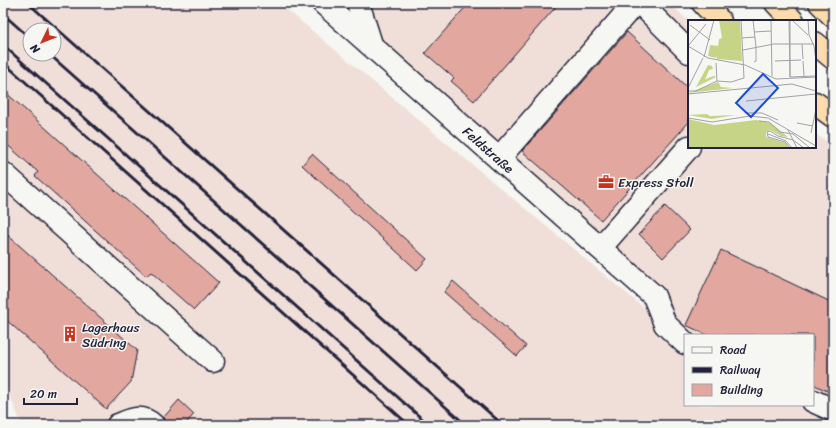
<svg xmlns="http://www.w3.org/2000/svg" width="836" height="428" viewBox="0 0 836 428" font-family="Sriracha,sans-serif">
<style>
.built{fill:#f0dfd9;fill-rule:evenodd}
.building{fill:#e2a8a0;stroke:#22223b}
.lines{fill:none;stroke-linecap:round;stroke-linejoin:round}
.minor-casing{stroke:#22223b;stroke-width:25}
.highway-casing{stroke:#22223b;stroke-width:25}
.minor{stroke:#f6f6f2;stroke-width:22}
.highway{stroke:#fcdcac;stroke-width:22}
.rail{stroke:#22223b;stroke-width:3}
.labels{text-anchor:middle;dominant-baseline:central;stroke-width:3;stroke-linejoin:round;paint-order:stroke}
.street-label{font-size:13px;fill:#22223b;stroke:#f6f6f2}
.poi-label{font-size:13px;fill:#22223b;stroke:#f6f6f2;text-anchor:start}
.inset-road{fill:none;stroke:#a1a1a9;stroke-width:1}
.view{fill:#1d4ed8;fill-opacity:0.15;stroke:#1d4ed8;stroke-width:2}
.inset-edge{fill:none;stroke:#22223b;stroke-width:2}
</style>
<rect width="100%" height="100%" fill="#f6f6f2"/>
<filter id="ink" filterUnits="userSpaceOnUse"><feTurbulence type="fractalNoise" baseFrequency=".025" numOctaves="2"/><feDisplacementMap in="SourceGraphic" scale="8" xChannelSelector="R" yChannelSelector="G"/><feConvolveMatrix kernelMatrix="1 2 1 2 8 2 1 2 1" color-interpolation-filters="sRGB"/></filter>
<g filter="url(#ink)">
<path class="built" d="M3,3H279L644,308L636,285L305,3H670L689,22V147H815V134L833,145V425H22L3,380ZM30,30H54V54H30ZM685,335H813V405H685Z"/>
<path class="building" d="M469,3H559L474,101L451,81L454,78L425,53Z
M627,32L689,89V122L601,220L522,151Z
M3,90L219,283L194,310L151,272L146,276L35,176L38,172L3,141Z
M312,154L427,259L417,270L302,165Z
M665,206L690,230L663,258L639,234Z
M3,231L137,350L131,382L106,409L3,317Z
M721,250L833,303V394L813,384V335H707L686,325Z
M453,281L526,346L517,356L444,292Z
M179,400L194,414L185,425H165L163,418Z"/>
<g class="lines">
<defs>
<g id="minor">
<path id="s1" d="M323,3L654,296L665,324L685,343"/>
<path d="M358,3L371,44"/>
<path d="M640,3L689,52"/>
<path d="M499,158L635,3"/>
<path d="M3,173L213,361"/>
<path d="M600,248L689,147"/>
<path d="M813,401L833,410"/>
<path d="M118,425C131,420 141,414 153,425"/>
</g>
<path id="highway" d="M703,3L720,21
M776,3L793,21
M820,3L833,16
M815,43L833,58
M815,103L833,116"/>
</defs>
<use href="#minor" class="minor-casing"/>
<use href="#highway" class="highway-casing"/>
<use href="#minor" class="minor"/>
<use href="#highway" class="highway"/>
<path class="rail" d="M28,3L503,425
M3,14L30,38
M3,45L429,425
M49,54L466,425
M3,62L409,425"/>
</g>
</g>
<defs>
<symbol id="office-bare" viewBox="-9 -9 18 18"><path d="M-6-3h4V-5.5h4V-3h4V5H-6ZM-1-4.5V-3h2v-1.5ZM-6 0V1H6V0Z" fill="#c8321e" stroke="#f6f6f2" stroke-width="2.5" paint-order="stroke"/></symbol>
<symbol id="building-bare" viewBox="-9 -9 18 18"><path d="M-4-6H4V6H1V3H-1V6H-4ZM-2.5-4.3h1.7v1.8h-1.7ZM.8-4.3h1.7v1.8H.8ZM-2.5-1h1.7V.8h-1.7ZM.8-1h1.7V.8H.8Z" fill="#c8321e" stroke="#f6f6f2" stroke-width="2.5" paint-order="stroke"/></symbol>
</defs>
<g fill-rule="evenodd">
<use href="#office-bare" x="595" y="171" width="22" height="22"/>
<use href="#building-bare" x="59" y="323" width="22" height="22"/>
</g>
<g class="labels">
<g class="street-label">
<text stroke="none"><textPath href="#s1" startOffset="221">Feldstraße</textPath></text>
</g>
<g class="poi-label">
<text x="618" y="182">Express Stoll</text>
<text x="82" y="327">Lagerhaus<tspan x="82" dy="15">Südring</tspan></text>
</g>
</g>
<g transform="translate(688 20)">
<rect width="128" height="128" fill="#f6f6f2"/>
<path d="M31,0H52L54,41L29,39V36L28,38L20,36L22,25L30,26L31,19L34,18ZM20,45L24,46L25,49L21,50L17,60L20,58L26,56L28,57L8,67ZM30,62L33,67L45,68L0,73ZM19,94L22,96L47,95L24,99L0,95ZM0,99L26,105L68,100L83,103L100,117L93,116L82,110L78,112V117L98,123L101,128H0Z" fill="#c6d488"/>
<path class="inset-road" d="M65,0L68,27V41L66,42M83,0L84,56M101,0L102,57L128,56M102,0V57M104,0L120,15M120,0L121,15L126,26L128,41M2,5L22,20M66,12L83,11M54,18L67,17M114,24L115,39M1,25L18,4M0,26L20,38L57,45L88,59L128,57M55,30L86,24H126M16,37L26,0M87,41L113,40M115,41L116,56M28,43L29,61M0,68L15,38M0,71H8L29,61L43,62L56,58L53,0M0,74L104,64L128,71M58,81L128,74M57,93H74L90,100M0,98L24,102L62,96L80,98L128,126M71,101L81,102L92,112L105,114L122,128M109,103L125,106M100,110L109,128M123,113L128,89M80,114L98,121L104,128M102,128L97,122L80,117L79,112L82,111L90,116L105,120L116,128"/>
<path class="view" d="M75,54L90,68L63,97L48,83Z"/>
<rect width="128" height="128" class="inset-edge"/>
</g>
<rect width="836" height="428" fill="none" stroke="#f6f6f2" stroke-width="16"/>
<rect x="8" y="8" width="820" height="412" fill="none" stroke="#22223b" stroke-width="1.5" filter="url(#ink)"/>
<rect x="684" y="334" width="130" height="72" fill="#f6f6f2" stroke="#a1a1a9"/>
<rect x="692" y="347" width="20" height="6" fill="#f6f6f2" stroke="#a1a1a9"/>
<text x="720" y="354" font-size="12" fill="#22223b">Road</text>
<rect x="692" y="367" width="20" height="6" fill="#22223b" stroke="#a1a1a9"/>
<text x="720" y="374" font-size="12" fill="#22223b">Railway</text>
<rect x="692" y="384" width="20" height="12" fill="#e2a8a0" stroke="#a1a1a9"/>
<text x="720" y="394" font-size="12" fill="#22223b">Building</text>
<g transform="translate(42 42) rotate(227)"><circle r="19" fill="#f6f6f2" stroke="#a1a1a9"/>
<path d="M0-3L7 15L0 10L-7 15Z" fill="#c8321e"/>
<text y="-6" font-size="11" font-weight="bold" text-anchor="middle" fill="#22223b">N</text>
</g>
<path d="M24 398v6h53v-6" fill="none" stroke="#22223b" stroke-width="2"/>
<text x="30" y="398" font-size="12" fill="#22223b" stroke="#f6f6f2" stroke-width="3" paint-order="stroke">20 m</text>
</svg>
